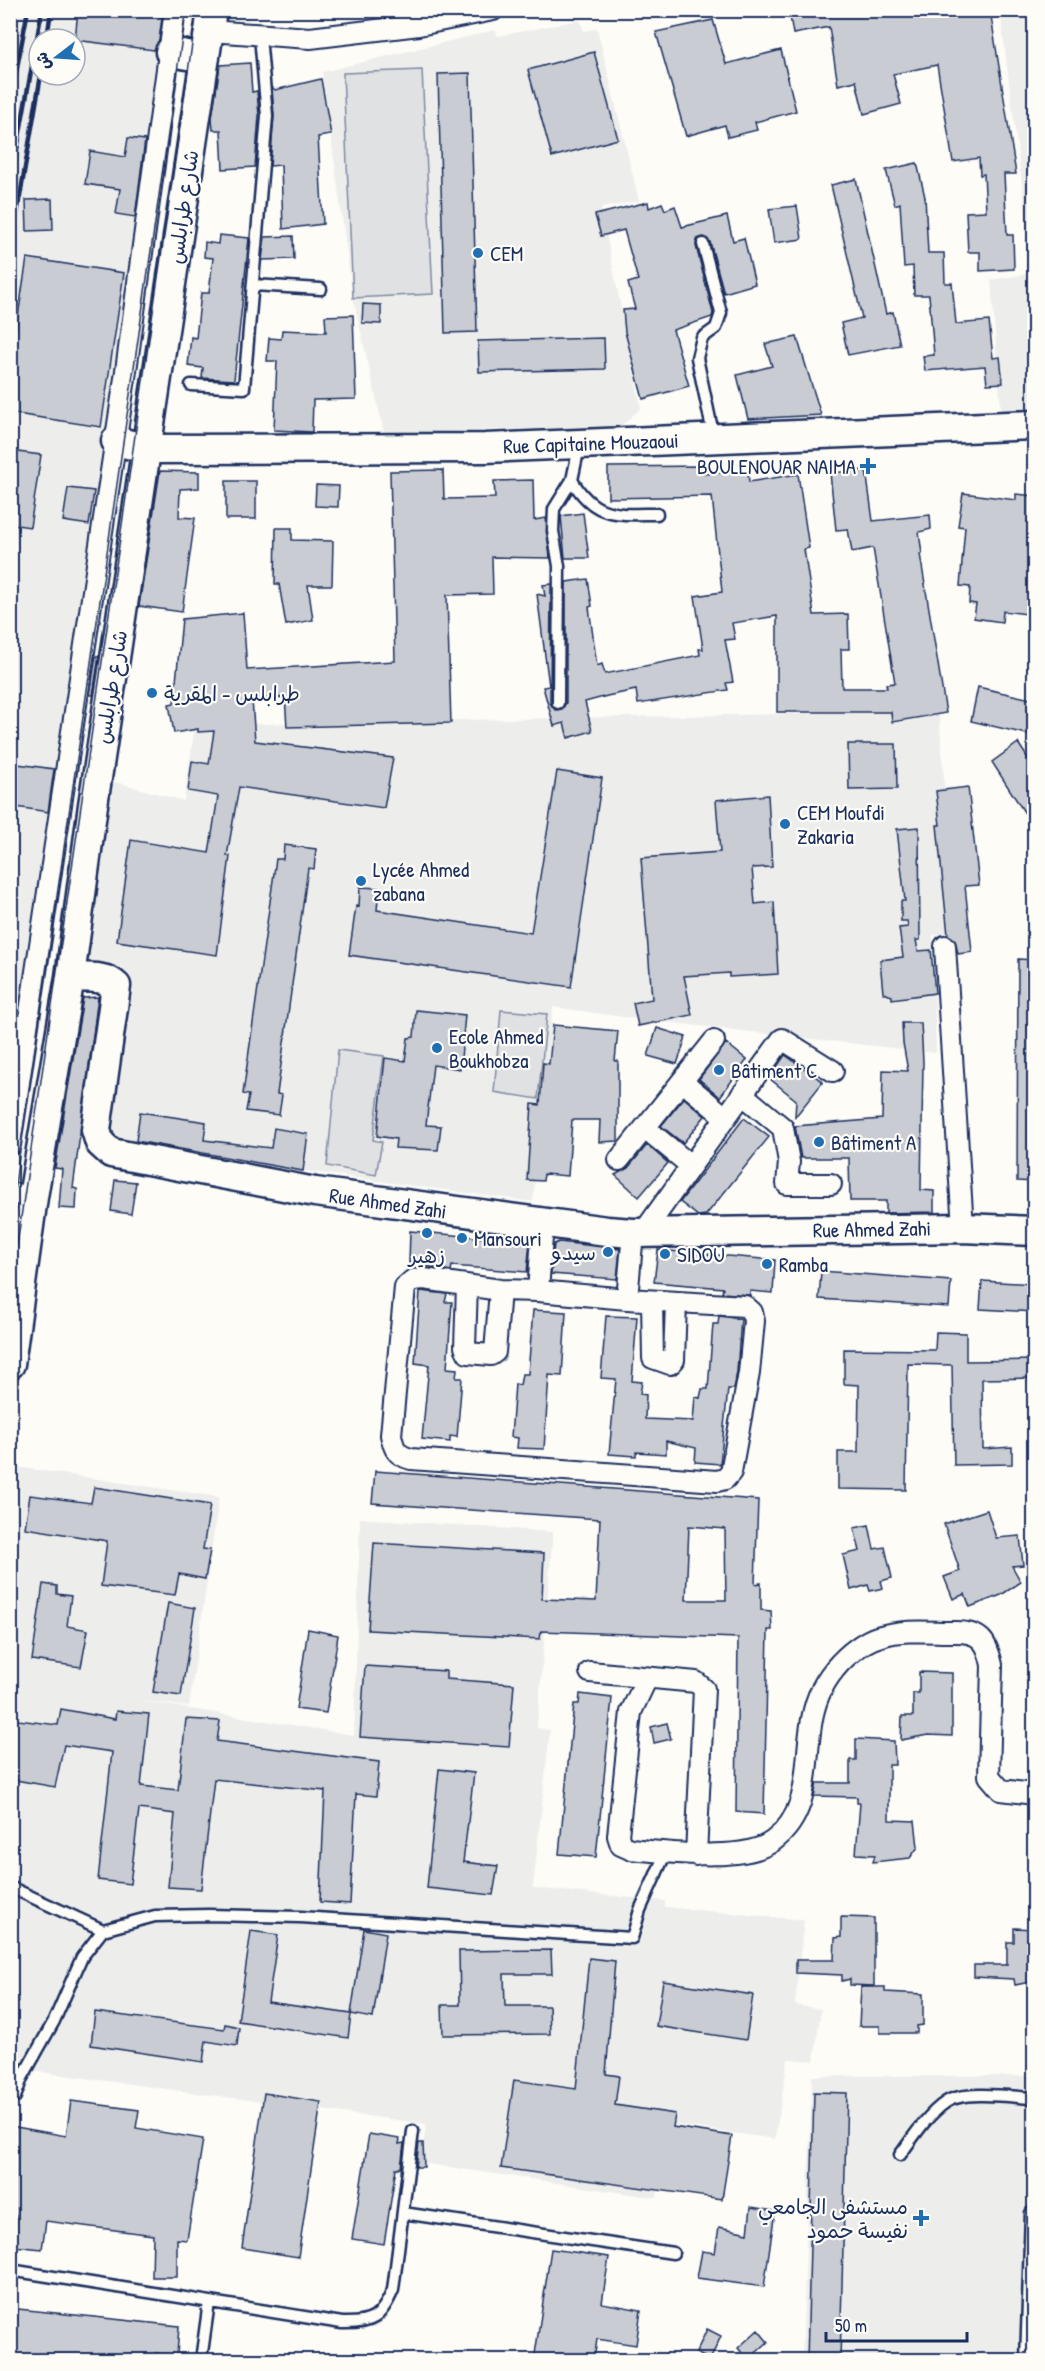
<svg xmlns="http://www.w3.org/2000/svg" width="1045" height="2371" viewBox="0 0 1045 2371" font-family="'Patrick Hand','Playpen Sans Arabic',sans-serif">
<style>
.built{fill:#edeeec;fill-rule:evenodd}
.grass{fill:#e0e1e3;stroke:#7e88a0;stroke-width:1.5}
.building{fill:#c9ccd3;stroke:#1b2f5e;stroke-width:1.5;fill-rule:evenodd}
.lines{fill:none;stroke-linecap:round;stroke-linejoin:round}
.lane-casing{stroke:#1b2f5e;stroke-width:15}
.street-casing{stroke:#1b2f5e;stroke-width:24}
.secondary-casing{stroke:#1b2f5e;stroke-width:33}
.lane{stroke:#fdfcf7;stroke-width:10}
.street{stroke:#fdfcf7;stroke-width:20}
.secondary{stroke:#fdfcf7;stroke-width:28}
.tram{stroke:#1b2f5e;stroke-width:1.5}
.rail{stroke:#1b2f5e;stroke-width:4.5}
.poi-dot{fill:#1f6fb2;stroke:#fdfcf7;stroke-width:2}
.labels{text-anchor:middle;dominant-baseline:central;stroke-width:4.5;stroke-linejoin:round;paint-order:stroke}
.street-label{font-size:21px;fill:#1b2f5e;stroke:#fdfcf7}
.poi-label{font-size:21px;fill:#1b2f5e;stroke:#fdfcf7;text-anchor:start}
</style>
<rect width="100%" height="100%" fill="#fdfcf7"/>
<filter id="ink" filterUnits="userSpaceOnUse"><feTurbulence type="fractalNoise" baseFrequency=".0167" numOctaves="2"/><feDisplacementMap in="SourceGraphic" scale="12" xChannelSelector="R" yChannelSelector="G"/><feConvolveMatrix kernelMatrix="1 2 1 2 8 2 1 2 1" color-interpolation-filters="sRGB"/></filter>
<g filter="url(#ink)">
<path class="built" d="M10,11H168L11,1077H10ZM39,39H75V75H39Z
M1000,11H1034V412L1001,413L991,280L1033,273Z
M580,20L584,31L597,28L639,201L601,208L641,408L620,427L384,433L353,298L322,72L495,30L498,36Z
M939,711L955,933L933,935L936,1053L637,1019L553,1007L533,1202L121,1146L112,1137L107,1125L125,969L82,960L112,781L184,801L195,725Z
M10,1466L219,1497L189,1707L135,1700L354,1735L360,1518L553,1532L537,1728L550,1730L533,1888L665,1901V1907L804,1920L795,2005L821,2009L814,2061L788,2059L775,2139L669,2124L657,2198L421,2163L426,2124L25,2070L23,2085L11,2083Z
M812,2076H1034V2360H802Z"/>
<path class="grass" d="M422,70L433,294L353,298L343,73Z
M501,1010L547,1014L538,1099L494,1092Z
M338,1050L384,1056L373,1140L382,1142L376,1175L327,1166Z"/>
<path class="building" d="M78,10H163L159,40L154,50L75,40Z
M789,10H990L1016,174H1004L1007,235H1013L1014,269L980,271V252H968L966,212L986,211L984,174L980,175L979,158L953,162L937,65L893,74L901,104L864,114L856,81L838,85L829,27L793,34Z
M713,20L726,64L781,50L796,111L755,122L757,130L728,137L725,125L686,136L656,32Z
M594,52L618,139L552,157L528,70Z
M250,63L252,92L257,91L259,116L255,167L223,169L221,130H213L212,118L220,65Z
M470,73L477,332L445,333L438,74Z
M321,79L331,135L318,137L323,224L283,229L281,165L270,166L274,116L272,87L275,90Z
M128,138L145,140L135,217L116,214L120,189L85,184L90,151L125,157Z
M917,163L925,197L928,253H944L945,283H952L956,324L989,321L993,358L1000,357L1003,383L987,384L985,366L925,371L923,356L934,355L929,295H914L913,266L904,267L900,203L895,205L886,170Z
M856,179L886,314L893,312L900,345L848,355L841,323L862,318L831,185Z
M52,199L53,230L27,231L26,200Z
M648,202L649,208L662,203L665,210L675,206L682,227L727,216L733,241L744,238L755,284L724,293L710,242L704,237L697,239L696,246L713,313L712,317L673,330L689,386L643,399L625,332L623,310L635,309L628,283L638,280L624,230L601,236L595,215Z
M797,206L802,239L774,243L769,209Z
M219,235L249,238L234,380L202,378L203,368L188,366L191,337L196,338L201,293H209L213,258L204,257L205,242L218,244Z
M293,236L294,259L262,260L265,237Z
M27,258L124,273L101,427L10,413V369Z
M363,304L381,305V324L362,323Z
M353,315L356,399L313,400L312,432L274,430L277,361H267L269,338L281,339L282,330L326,332L325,316Z
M797,337L821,415L748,419L737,375L772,366L765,344Z
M604,338L605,369L479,372L478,341Z
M10,451L41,455L30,527L10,524Z
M703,466V474L748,471L749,482L798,474L809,548L804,549L814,615L848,614L849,649H841L842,688H887L886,684L895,683L873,548L852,552L848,529L836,530L830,473L866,470L873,521L930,515L931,529L919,532L922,554H920L946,713L892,722L891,712H777V616L732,623L735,639L725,640L733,682L726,683L728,690L638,704L636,690L607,696L585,702L592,731L568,738L564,723L554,726L543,687L549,686L537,594L545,596L543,585L551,584L550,703L555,710L562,709L566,703V582L588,579L592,606L589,607L597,666L602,664L605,674L700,655L699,649H703L695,596L722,592L712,496L608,498V467Z
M443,470L444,499L495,498L494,481L533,480L534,520L546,518L550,558L492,557L493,594L447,595L451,723L287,727L285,697L252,700L255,741L393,758L384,808L239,787L227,856H230L217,955L117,941L131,840L209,853L218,796L188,791L192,761L209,764L214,731L198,732V729L174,733L169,704L174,703L182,619L243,613L247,670L395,661L390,471Z
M160,471L199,472V488L180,489L179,517L195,518L182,612L139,606Z
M226,481H256V519H226Z
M316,485L339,486L338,507L315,506Z
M68,488L94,491L89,525L63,521Z
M963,493L1016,500V494L1035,496V615L1003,611L1002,622L974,618L976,604L969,603L970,587L960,586L965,527L958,526Z
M583,513L589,558H565L561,516Z
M276,528H292V540L333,541L332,585H308L313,620L286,625L279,584H275Z
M96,656H99L93,695H90Z
M978,687L1035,700V736L971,721Z
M1018,743L1035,769V829L992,762Z
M848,744H896L897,789L849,790Z
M10,763L54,769L48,812L10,806Z
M557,771L602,778L571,987L349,955L356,906L359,907L360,887L379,888L377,910L531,933Z
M968,787L979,885L965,886L972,952L958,954L955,940L948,935L937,825H940L936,791Z
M768,795L772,867L752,868L755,904L774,902L778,974L729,977V973L684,976L692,1015L638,1026L633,1003L652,999L641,858L720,852L716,800Z
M919,827L920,940H916L918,951L931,950L935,993L892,999V996L883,993L880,960L903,957L899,928L908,927L907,921H901V901H905L897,829Z
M284,845L316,849L314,869L308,868L277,1094L282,1095L279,1115L246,1111L249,1095L243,1094L276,859H283Z
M1018,959L1035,960V1182L1017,1181Z
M98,997L73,1188L77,1189L76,1209L59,1208L62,1169L55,1168L83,998Z
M416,1010L465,1015L460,1069L433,1065L426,1125L441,1126L438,1150L395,1148L396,1139L377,1136L385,1058L405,1061L408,1038L414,1037Z
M902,1023H921L923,1062L921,1190L934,1191V1212L886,1213V1201H850L849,1158H801L795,1126L882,1119L883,1070L908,1071L903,1043Z
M553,1025L618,1031L615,1061H618V1141L599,1142L600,1120H572L568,1176L544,1174L543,1181L527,1180L532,1104L540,1105L543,1063L549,1064Z
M657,1028L686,1037L677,1064L648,1056Z
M726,1043L747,1060L720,1097L699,1079Z
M785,1055L823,1082L795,1117L796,1100L769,1078Z
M684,1098L705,1116L683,1143L661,1126Z
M140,1112L206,1122L204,1140L271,1148L274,1128L308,1134L303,1171L136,1141Z
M744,1118L769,1137L706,1215L698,1216L680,1202Z
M647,1145L668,1163L639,1197L615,1175L628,1168Z
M115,1180L136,1182L131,1214L111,1211Z
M410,1231L530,1242L527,1272L452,1266L451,1271L409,1263Z
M559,1242L620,1249L617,1279L551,1274L554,1244Z
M658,1250L775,1260L773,1293L750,1291V1295L722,1293L723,1288L654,1282Z
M821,1271L951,1281L949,1307L819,1299Z
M982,1281L1035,1284V1312L980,1309Z
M420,1291L447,1294L445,1302H452L447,1368L457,1369L456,1378H462L457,1437L450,1436V1442L422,1439L429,1365L415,1363Z
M533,1310L566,1312L562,1376L549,1375L544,1449L517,1448L518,1438L511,1437L515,1384L520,1385L522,1374H528Z
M606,1316L637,1317L632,1381L642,1382L640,1394L646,1395L645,1419L693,1421L695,1397L700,1398L702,1389H708L713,1324H718L719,1316L741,1319L737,1371L734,1389H728L720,1464L695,1462L696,1448L666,1441V1454L636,1452V1456L609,1454L616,1379L601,1378Z
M936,1332L966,1333V1361L1035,1360V1378L982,1379L983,1449L1012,1447V1464L954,1465L952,1365L908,1364L906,1490L838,1489V1452H858L859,1385L844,1384V1349L935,1350Z
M375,1471L758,1500L755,1584L761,1583V1610L771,1611L772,1630H768L764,1814L736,1812L738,1638L541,1631L540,1639L368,1630L374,1543L544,1553L542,1599L596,1601L600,1519L372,1503ZM689,1526L725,1529L726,1600H686Z
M94,1487L210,1505L203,1549L210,1550L205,1579L179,1574L175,1595L101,1586L107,1541L25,1528L30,1495L91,1503Z
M987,1510L996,1538L1020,1536L1023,1565L1012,1566L1021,1582L1001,1595L970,1607L965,1594L953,1599L944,1577L960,1571L944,1524Z
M869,1525L874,1549L885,1547L892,1578L881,1581L883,1588L870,1591L868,1585L851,1590L843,1555L860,1551L854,1528Z
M43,1584L57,1586V1594L71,1596L67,1626L88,1630L81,1667L32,1660Z
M168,1603L195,1608L181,1696L153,1692Z
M308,1629L338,1635L326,1713L296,1709Z
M365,1666L446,1671V1679L514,1684L509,1747L360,1737Z
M919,1672L952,1673V1736L928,1735L901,1740L902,1716H913V1693H919Z
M580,1694L612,1698L596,1857L559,1854L574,1704H579Z
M61,1709L115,1719L116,1711L149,1714L141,1786L178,1790L186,1719L220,1721L217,1741L379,1762L376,1796L356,1794L350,1904L320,1902L325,1791L214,1779L201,1889L168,1887L175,1814L139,1809L130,1884L98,1880L112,1752L64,1745L55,1787L10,1779V1719L58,1725Z
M667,1723L671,1739L654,1743L651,1727Z
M856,1739L894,1741L895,1765H889V1820L915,1821L918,1847L910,1858L873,1862L875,1855L856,1854L860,1803H857V1797L814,1796L817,1783H850V1760H856Z
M439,1769L474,1773L463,1862L498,1866L493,1895L427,1888Z
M841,1917L874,1918V1986L850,1985V1979L842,1981V1975L796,1973V1960H834L835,1938L841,1937Z
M1014,1928L1035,1929V1981L1015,1985L1014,1979L974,1977V1965H1007V1942H1014Z
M364,1929L386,1933L373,2018L351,2014Z
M251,1931L278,1935L268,2002L351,2014L348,2038L238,2021Z
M551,1950L552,1974H504L505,2006H549L550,2034L443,2035L442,2005H460L459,1951Z
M589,1958L615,1961L606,2074L619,2076L615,2105L675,2114L673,2127L732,2136L722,2199L501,2168L514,2080L576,2089Z
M663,1981L753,1995L746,2040L656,2026Z
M861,1987H885V1992L923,1994V2025L917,2026V2033H880V2026H859Z
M95,2012L224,2029L225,2024L239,2027L237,2046L206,2041L203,2062L91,2045Z
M814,2092L847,2093L840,2361H807Z
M264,2093L321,2102L298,2257L242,2248Z
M71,2101L139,2110L136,2128L203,2139L187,2240L177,2239V2277H152L153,2235L46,2221L42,2249L13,2246L16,2216H10V2126L66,2136Z
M369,2134L400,2139L399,2144L404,2143L401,2168H396L384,2244L352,2239Z
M419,2143H423L424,2167H416Z
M751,2207L775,2211L764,2287L697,2278L702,2251L715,2253L719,2227L748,2233Z
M551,2249L609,2257L602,2303L641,2310L636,2345L597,2339L594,2361H534Z
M18,2309L179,2326L177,2355L155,2353L154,2361H13Z
M707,2329L721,2336L710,2360L696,2353Z
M758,2330L768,2342L748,2360L738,2348Z"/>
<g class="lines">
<defs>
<path id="lane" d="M703,244L721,313L716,328L702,338L697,358L714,438
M253,285L321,289
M191,385L244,388L267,116L260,36
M572,480C595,519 617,514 657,514
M558,703L559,566L553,531L554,509L572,480L579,447
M10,1887L103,1930L155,1916L209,1915L300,1917L632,1938L640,1910L666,1852
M15,2097L22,2078L54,2021L82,1957L103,1930
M900,2155C914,2136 927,2115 946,2102C965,2090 1012,2097 1034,2098
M403,2213L673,2253
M10,2270L342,2323C372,2324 381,2318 393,2290L413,2131
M201,2360L209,2302
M1026,2360L1031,2213"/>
<path id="street" d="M209,31L310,38L419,25L493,10
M945,946L963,1228
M682,1081L725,1117
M742,1094L783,1128L789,1162L787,1184H831
M645,1128L690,1165
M10,1145L125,378L175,10
M619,1160L714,1041
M10,1193L33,1197
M543,1224L538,1291L500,1290L424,1279L413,1280L405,1287L391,1435C394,1449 396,1455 411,1459L717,1481L725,1479L731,1472L749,1373L754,1321L752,1312L745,1306L627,1299L633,1233
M643,1233L782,1039L833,1071
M467,1285L465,1347L468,1353L491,1355L495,1352L500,1290
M538,1291L627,1299
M652,1301L653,1358L670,1364L674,1360L676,1302
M590,1672L696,1682L704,1689L696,1855
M647,1678L631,1712L618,1836L621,1845L630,1849C666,1852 744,1863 773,1841C816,1809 802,1755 814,1710C819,1690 831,1671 846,1657C856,1648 868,1639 881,1636C904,1629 930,1632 953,1632C980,1631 987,1641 992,1665L989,1776L1001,1790L1034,1794"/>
<path id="secondary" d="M170,52L205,58
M116,441L147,449L485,448L1034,425
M70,977C84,978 106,975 116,986L96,1130L100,1143L111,1153L315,1192L607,1231L633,1233L963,1228L1034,1231
M10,1364L33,1197L70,977L93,805L212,10"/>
</defs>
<use href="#lane" class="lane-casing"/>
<use href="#street" class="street-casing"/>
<use href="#secondary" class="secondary-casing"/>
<use href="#lane" class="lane"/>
<use href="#street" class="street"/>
<use href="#secondary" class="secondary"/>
<path class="tram" d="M10,1219L186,10
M10,1293L197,10"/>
<path class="rail" d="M47,39L51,10
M10,104L28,10
M10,188L42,10
M10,254L41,75"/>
</g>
</g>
<g class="poi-dot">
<circle cx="478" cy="253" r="6"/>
<path d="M865 457h6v6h6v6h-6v6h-6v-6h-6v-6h6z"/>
<circle cx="152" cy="693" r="6"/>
<circle cx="785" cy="824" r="6"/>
<circle cx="361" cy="881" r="6"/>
<circle cx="437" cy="1048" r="6"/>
<circle cx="719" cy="1070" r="6"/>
<circle cx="819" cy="1142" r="6"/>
<circle cx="427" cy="1233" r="6"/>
<circle cx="462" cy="1238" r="6"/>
<circle cx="608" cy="1252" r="6"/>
<circle cx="665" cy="1254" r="6"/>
<circle cx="767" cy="1264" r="6"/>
<path d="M918 2209h6v6h6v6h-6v6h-6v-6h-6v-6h6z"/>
</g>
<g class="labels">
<g class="street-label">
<text transform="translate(183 207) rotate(-82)">شارع طرابلس</text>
<text transform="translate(591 443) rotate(-2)">Rue Capitaine Mouzaoui</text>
<text transform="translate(111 687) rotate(-81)">شارع طرابلس</text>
<text transform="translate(388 1203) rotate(8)">Rue Ahmed Zahi</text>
<text transform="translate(872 1229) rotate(-1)">Rue Ahmed Zahi</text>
</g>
<g class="poi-label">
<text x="490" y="253">CEM</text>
<text x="856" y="466" text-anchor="end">BOULENOUAR NAIMA</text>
<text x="164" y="693">طرابلس - المقرية</text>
<text x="797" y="812">CEM Moufdi<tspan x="797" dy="24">Zakaria</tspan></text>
<text x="373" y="869">Lycée Ahmed<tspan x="373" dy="24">zabana</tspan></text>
<text x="449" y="1036">Ecole Ahmed<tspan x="449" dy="24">Boukhobza</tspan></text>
<text x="731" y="1070">Bâtiment C</text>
<text x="831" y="1142">Bâtiment A</text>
<text x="474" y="1238">Mansouri</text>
<text x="596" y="1252" text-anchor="end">سيدو</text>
<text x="677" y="1254">SIDOU</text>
<text x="427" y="1255" text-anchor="middle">زهير</text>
<text x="779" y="1264">Ramba</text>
<text x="908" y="2206" text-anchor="end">مستشفى الجامعي<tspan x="908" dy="24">نفيسة حمود</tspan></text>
</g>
</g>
<rect width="1045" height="2371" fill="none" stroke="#fdfcf7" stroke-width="36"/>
<rect x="18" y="18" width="1009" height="2335" fill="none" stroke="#1b2f5e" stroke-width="2" filter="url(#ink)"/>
<g transform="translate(57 57) rotate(253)"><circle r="28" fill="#fdfcf7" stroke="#a3aaba" stroke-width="1.5"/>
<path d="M0-4.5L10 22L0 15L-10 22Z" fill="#1f6fb2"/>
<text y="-9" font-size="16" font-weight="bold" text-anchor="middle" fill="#1b2f5e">ش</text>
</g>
<path d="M826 2332v9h141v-9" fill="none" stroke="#1b2f5e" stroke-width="3"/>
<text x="835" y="2332" font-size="18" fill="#1b2f5e" stroke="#fdfcf7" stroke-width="4.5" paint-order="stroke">50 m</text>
</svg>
